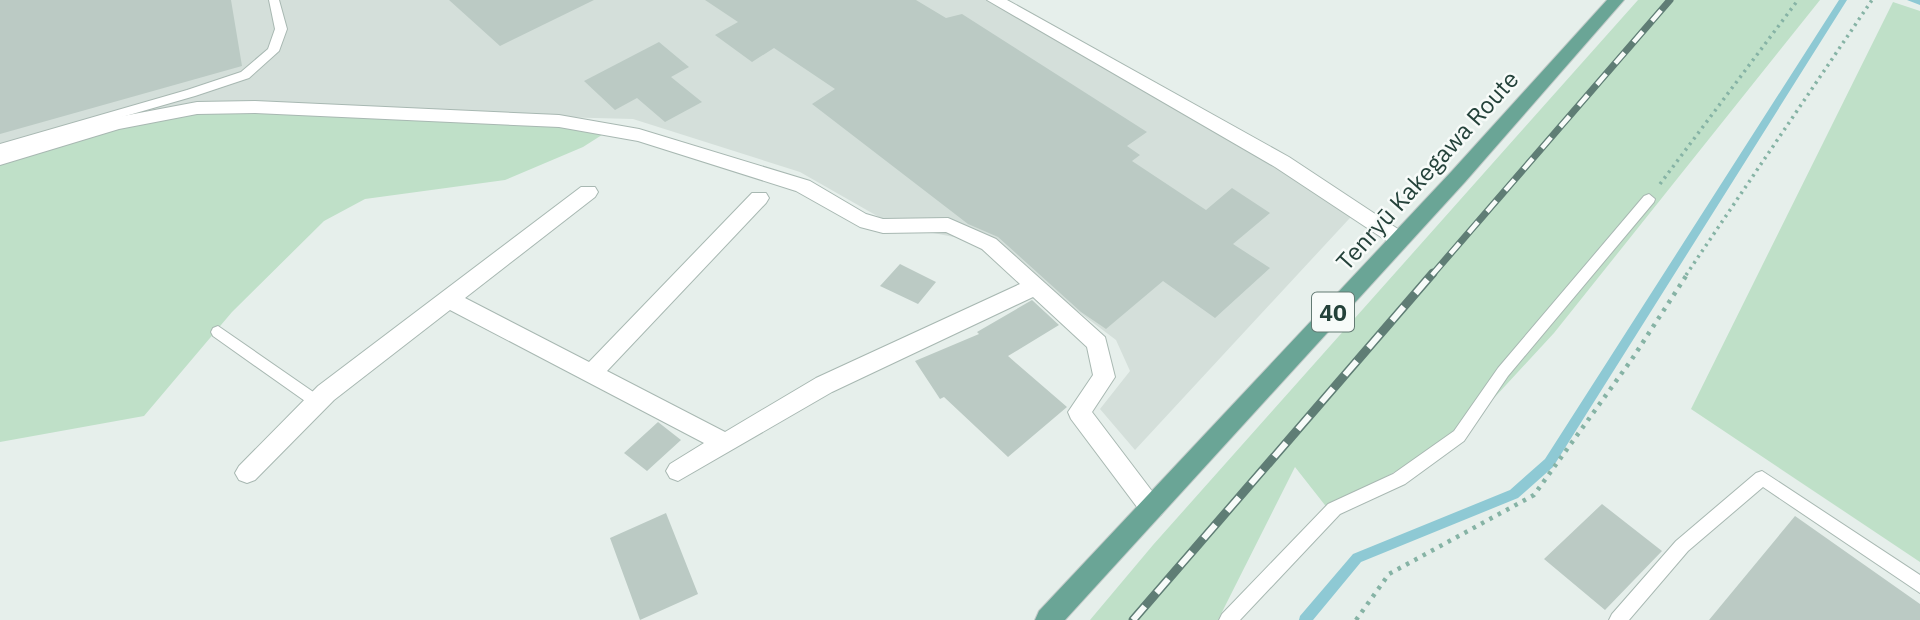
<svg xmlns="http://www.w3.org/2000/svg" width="1920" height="620" viewBox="0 0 1920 620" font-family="'IBM Plex Sans',sans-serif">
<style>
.built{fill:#d4dfda}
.green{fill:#bfe0c8}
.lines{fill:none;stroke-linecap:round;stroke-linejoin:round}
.stream{fill:#8ec9d4;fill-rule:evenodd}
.building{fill:#bbcac4}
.lane-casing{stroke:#a8b8b2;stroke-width:2}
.street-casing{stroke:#a8b8b2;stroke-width:2}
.primary-casing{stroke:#c2cac8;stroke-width:2}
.path-far1{stroke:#86b3a5;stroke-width:3.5;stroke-dasharray:2.5 4.5;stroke-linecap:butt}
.path{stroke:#86b3a5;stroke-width:4.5;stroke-dasharray:3.5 6;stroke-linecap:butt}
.lane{fill:#fff;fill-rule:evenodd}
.street{fill:#fff;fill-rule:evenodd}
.primary{fill:#6aa596;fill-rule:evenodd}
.rail-far1-casing{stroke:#5f7d75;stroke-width:7}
.rail-casing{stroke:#5f7d75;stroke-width:9}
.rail-far1{stroke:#f7fbf9;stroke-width:4.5;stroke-dasharray:14;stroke-linecap:butt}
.rail{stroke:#f7fbf9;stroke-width:6;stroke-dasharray:18;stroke-linecap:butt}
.labels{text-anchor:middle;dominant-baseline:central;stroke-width:5;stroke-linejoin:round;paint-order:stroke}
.shield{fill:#f7fbf9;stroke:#637a73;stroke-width:2}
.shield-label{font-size:23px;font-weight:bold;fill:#24423a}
.street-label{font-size:24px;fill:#24423a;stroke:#f7fbf9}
</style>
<rect width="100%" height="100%" fill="#e6efeb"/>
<path class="built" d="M0,0H987L1361,206L1135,450L1100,409L1130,371L1116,340L989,244L893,225L800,172L633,119L197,108L0,154Z"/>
<path class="green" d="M1638,0H1820L1554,333L1459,436L1328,509L1295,467L1218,620H1090L1153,545Z
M1893,2L1920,11V562L1691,409Z
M186,110L255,113L327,110L560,125L605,133L583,147L505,180L365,199L324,221L232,312L144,416L0,442V158Z"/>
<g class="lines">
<path class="stream" d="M1839,0H1847L1553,467L1518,498L1361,562L1313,620H1299L1300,616L1353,554L1510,490L1545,459Z
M1907,0H1920V5Z"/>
</g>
<path class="building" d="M0,0H231L242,66L0,134Z
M449,0H594L500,46Z
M705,0H916L946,18L962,14L1147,132L1127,146L1140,155L1132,161L1206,210L1232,188L1270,213L1233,244L1270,268L1215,318L1163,281L1106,329L1081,312L998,237L968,224L812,104L835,89L774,48L752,62L715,35L738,22Z
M659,42L689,67L671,77L702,102L665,122L637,98L615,110L584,81Z
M900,264L936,282L918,304L880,286Z
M1032,300L1059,325L1008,356L1067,407L1008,457L944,397L940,399L915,361L979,334L977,332Z
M658,422L681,440L647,471L624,453Z
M1602,504L1662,551L1605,610L1544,559Z
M666,513L698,594L640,620L610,538Z
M1795,516L1920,604V620H1709Z"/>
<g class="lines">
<defs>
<path id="lane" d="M269,0H279L287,29L279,51L249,78L195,96L0,152V144L187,90L241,72L268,49L275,29Z
M1649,194L1655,199L1654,202L1508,376L1464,441L1405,484L1340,514L1240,620H1219L1222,614L1328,504L1393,474L1454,431L1498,368L1644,196Z
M218,326L322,398L324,402L322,406L317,408L312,406L213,336L211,332L213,328Z
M1762,471L1920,575V593L1763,487L1688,551L1629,620H1609L1612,614L1676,541L1756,473Z"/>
<path id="street" d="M987,0H1007L1289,157L1407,235L1410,240L1407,245L1400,247L1393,245L1275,167Z
M255,101L559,115L639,129L810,181L866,214L883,219L948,218L996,239L1105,337L1115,377L1092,412L1164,507L1161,515L1152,518L1143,515L1071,419L1068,412L1093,375L1087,347L1033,297L832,392L678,481L670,478L666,471L670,464L704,443L450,310L334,400L255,480L247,483L239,480L235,473L239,466L318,386L581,187H595L598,192L595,197L465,298L589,362L752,193H766L769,198L766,203L607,371L725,432L816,378L1020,284L982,249L946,232L883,233L860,227L796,191L638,141L559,127L255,113L197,114L119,129L0,165V151L118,117L197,102Z"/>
<path id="primary" d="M1607,0H1624L1465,182L1065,620H1035L1039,611L1451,172Z"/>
</defs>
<use href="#lane" class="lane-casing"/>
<use href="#street" class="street-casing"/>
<use href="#primary" class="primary-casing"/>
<path class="path-far1" d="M1660,184L1798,0
M1686,275L1872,0"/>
<path class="path" d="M1356,620L1389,574L1534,495L1632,359L1688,273"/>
<use href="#lane" class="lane"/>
<use href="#street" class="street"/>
<use href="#primary" class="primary"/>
<defs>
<path id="rail-far1" d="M1432,275L1670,0"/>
<path id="rail" d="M1133,620L1433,273"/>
</defs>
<use href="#rail-far1" class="rail-far1-casing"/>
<use href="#rail" class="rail-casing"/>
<use href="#rail-far1" class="rail-far1"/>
<use href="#rail" class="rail"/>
</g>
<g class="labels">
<rect class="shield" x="1312" y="292.5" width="42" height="39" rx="5"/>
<g class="shield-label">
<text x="1333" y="312">40</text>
</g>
<g class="street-label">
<text transform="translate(1427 170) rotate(-48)">Tenryū Kakegawa Route</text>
</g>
</g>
</svg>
